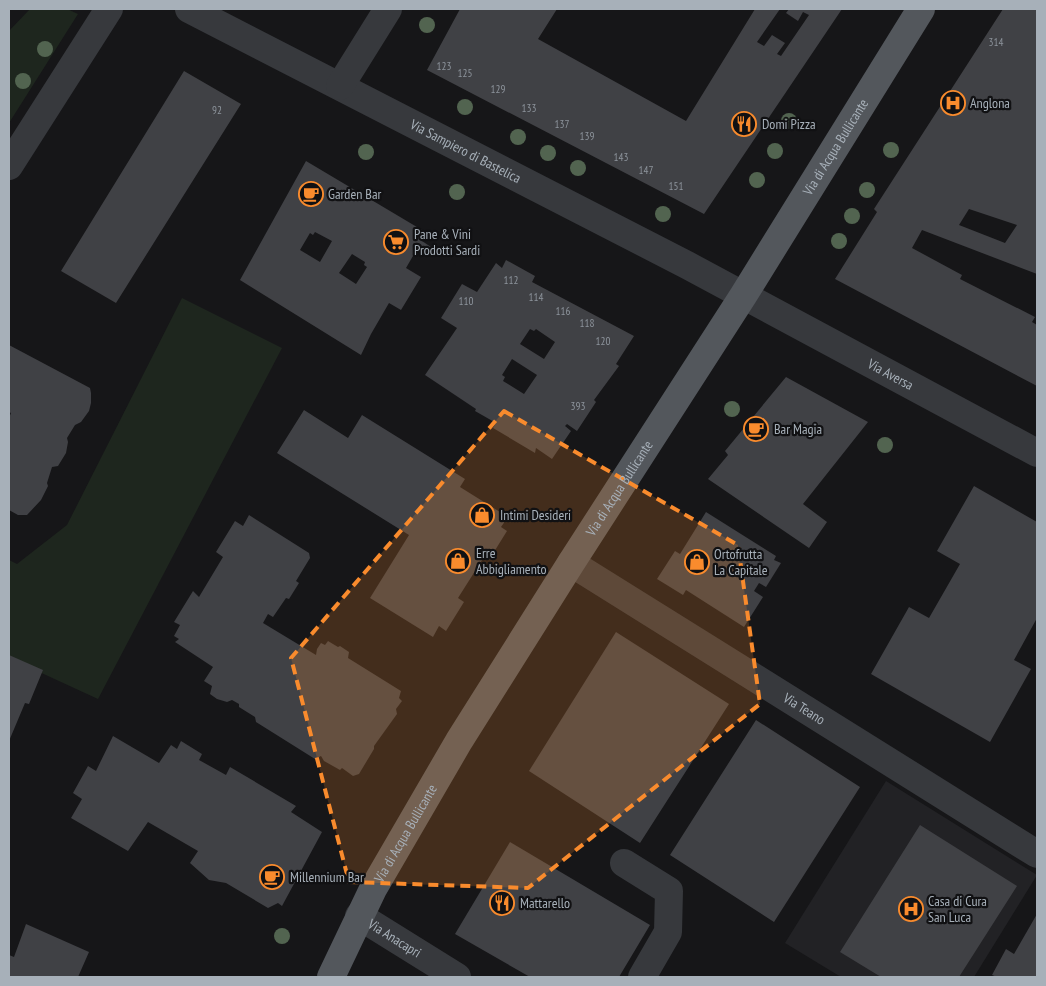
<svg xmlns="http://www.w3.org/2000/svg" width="1046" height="986" viewBox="0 0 1046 986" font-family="'PT Sans Narrow',sans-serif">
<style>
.built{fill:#222225}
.green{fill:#1e261e}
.building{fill:#404145;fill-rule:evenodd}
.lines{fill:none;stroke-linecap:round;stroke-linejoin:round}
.minor{stroke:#37393d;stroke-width:28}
.major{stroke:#53575c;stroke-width:28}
.tree{fill:#526450}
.marked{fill:#f98b2d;fill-opacity:0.2;stroke:#f98b2d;stroke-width:4;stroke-dasharray:10 6;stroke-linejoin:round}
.labels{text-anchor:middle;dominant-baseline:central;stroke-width:4.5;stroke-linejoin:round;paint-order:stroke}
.number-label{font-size:11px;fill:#8d949c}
.poi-label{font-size:14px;fill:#a7b0b9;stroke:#111113;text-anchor:start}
.street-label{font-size:14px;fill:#a7b0b9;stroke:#111113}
</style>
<rect width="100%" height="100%" fill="#161618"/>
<path class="built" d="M886,781L1037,875L974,977H841L785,943Z"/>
<path class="green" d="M30,9H67L78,14L9,123V31Z
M182,298L282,348L98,699L9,658V560L17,564L67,525Z"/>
<path class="building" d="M460,9H557L538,39L686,121L755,9H780L757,42L764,46L772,35L785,43L777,54L781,56L809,15L803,12L798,21L786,13L789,9H842L704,214L427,70Z
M1003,9H1037V274L922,230L912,248L962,275L960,279L1035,317L1032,322L1037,325V386L835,279L877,212L874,209ZM969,209L1017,225L1005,243L959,225Z
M184,71L241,104L116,303L61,271Z
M306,161L427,233L422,241L434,249L429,256L417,249L406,268L421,277L401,310L389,303L371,334L361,355L240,280ZM315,232L332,241L320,262L300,250L310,233L313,235ZM352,254L365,262L364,265L367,267L356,284L339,273Z
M506,260L535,276L532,282L634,336L616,364L619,366L594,400L596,402L577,431L567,424L565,426L571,431L552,459L536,448L535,453L493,428L496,423L475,411L476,409L425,375L457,328L441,318L462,284L477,292L496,263L502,268ZM530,329L534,331L536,329L555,342L544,359L520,344ZM512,359L537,375L524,394L503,381L505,377L502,375Z
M9,345L90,388L91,393V403L89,411L81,422L75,425L67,438L68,442L66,453L58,466L52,467L47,483L48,486L41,500L27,515H18L9,510V418L11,413L9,412Z
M786,377L868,422L803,504L827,522L809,548L708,479L728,455L725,451Z
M304,410L348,438L362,415L465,479L460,487L508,517L501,527L507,531L489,560L484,557L458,598L464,602L446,631L439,626L433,637L370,598L409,535L277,453Z
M974,486L1037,522V618L1014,660L1031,669L990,742L871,674L909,607L929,618L960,564L937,551Z
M706,512L776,556L774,560L781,563L766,587L759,583L754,591L763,597L744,627L686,590L683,595L657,579L675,551L680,554Z
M249,515L309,553L310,558L296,581L299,583L289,599L286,598L273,617L268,614L263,623L316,655L317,649L321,643L325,645L328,641L338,647L340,646L349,652L348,658L401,691L399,698L402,701L396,709L397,714L374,746V749L359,774L353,776L342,768L340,770L324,761L321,756L315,759L256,722L255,717L239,707V704L232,700L227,702L217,699L210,694L212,686L204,681L213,667L175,642L179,639L174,636L180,625L174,622L193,591L199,597L223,557L216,552L235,521L243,526Z
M616,632L729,704L640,843L529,771Z
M9,655L43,670L29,704L25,703L9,741Z
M756,720L860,787L774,922L670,855Z
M113,736L159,763L171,745L177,749L181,741L202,754L199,760L226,775L230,767L296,806L291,812L322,832L282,906L278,903L268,908L226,883L209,880L190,863L198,851L148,822L128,851L71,818L82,799L73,793L88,766L96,771Z
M920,825L1017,886L959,977H881L840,952Z
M510,842L650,925L619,977H530L455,934Z
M1037,914V977H997L992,975L1006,949L1014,954Z
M26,924L89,952L78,977H9V955L14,957Z"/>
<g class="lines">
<g class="minor">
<path id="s1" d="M189,9L687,265L1037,453"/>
<path d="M340,86L388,9"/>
<path d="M9,166L109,9"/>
<path id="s2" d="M571,563L1037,854"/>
<path d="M624,863L669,891L668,932L642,977"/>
<path id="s3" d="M359,916L457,977"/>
</g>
<path class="major" id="s4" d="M331,977L373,889L459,741L571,563L743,296L921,9"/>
</g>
<g class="tree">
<circle cx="427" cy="25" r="8"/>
<circle cx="45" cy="49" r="8"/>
<circle cx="23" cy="81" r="8"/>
<circle cx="465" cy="107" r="8"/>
<circle cx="789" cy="121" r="8"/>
<circle cx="518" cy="137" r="8"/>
<circle cx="891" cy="150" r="8"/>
<circle cx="775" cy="151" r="8"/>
<circle cx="366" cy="152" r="8"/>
<circle cx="548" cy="153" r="8"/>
<circle cx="578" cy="168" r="8"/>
<circle cx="757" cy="180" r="8"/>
<circle cx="867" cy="190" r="8"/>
<circle cx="457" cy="192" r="8"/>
<circle cx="663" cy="214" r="8"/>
<circle cx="852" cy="216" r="8"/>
<circle cx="839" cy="241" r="8"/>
<circle cx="732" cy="409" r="8"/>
<circle cx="885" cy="445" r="8"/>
<circle cx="282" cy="936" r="8"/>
</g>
<path class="marked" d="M504,411L738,545L760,704L528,888L349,882L291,658Z"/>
<defs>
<symbol id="hospital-ring" viewBox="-11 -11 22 22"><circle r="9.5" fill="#111113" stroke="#f98b2d" stroke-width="1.5"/><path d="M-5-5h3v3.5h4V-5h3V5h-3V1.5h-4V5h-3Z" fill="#f98b2d"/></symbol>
<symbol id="restaurant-ring" viewBox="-11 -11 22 22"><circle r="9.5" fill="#111113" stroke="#f98b2d" stroke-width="1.5"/><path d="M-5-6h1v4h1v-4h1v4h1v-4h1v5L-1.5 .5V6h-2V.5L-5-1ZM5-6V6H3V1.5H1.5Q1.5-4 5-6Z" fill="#f98b2d"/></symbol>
<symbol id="cafe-ring" viewBox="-11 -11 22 22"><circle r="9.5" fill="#111113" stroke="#f98b2d" stroke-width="1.5"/><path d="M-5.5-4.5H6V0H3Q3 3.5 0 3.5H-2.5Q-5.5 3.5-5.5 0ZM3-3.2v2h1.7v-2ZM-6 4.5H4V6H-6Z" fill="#f98b2d"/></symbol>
<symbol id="supermarket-ring" viewBox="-11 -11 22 22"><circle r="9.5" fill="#111113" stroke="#f98b2d" stroke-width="1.5"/><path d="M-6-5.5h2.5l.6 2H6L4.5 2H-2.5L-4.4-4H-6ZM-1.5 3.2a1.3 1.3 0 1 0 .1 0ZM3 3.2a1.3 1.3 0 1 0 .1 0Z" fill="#f98b2d"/></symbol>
<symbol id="shop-ring" viewBox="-11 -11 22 22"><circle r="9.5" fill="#111113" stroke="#f98b2d" stroke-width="1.5"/><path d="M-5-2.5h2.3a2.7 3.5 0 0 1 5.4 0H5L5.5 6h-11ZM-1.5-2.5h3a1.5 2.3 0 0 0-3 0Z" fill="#f98b2d"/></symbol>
</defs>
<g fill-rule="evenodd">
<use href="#hospital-ring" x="939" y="89" width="28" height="28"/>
<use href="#restaurant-ring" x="730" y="110" width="28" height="28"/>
<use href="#cafe-ring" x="297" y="180" width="28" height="28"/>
<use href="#supermarket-ring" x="382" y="228" width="28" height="28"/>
<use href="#cafe-ring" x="742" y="415" width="28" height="28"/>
<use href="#shop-ring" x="468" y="501" width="28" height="28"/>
<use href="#shop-ring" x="444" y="547" width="28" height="28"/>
<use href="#shop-ring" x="683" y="548" width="28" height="28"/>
<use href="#cafe-ring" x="258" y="863" width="28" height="28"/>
<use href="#restaurant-ring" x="488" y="889" width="28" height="28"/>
<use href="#hospital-ring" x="897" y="895" width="28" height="28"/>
</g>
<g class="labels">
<g class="number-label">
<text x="996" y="42">314</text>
<text x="444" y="66">123</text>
<text x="465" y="73">125</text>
<text x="498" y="89">129</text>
<text x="529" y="108">133</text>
<text x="217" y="110">92</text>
<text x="562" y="124">137</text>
<text x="587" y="136">139</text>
<text x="621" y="157">143</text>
<text x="646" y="170">147</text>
<text x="676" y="186">151</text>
<text x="511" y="280">112</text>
<text x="536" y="297">114</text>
<text x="466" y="301">110</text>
<text x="563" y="311">116</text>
<text x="587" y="323">118</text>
<text x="603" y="341">120</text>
<text x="578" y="406">393</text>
</g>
<g class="poi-label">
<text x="970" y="103">Anglona</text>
<text x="762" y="124">Domi Pizza</text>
<text x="328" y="194">Garden Bar</text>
<text x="414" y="234">Pane &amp; Vini<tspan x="414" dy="16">Prodotti Sardi</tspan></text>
<text x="774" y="429">Bar Magia</text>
<text x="500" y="515">Intimi Desideri</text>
<text x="476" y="553">Erre<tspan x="476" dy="16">Abbigliamento</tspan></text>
<text x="714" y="554">Ortofrutta<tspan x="714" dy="16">La Capitale</tspan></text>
<text x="290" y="877">Millennium Bar</text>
<text x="928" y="901">Casa di Cura<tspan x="928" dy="16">San Luca</tspan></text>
<text x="520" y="903">Mattarello</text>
</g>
<g class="street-label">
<text stroke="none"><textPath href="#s4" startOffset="972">Via di Acqua Bullicante</textPath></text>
<text stroke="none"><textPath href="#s1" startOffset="311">Via Sampiero di Bastelica</textPath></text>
<text stroke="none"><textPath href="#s1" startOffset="791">Via Aversa</textPath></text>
<text stroke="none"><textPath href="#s4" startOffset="568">Via di Acqua Bullicante</textPath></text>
<text stroke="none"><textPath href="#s2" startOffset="275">Via Teano</textPath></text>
<text stroke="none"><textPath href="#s4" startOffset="162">Via di Acqua Bullicante</textPath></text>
<text stroke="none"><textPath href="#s3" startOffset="42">Via Anacapri</textPath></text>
</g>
</g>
<rect width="1046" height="986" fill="none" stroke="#a7b0b9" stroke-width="20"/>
</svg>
